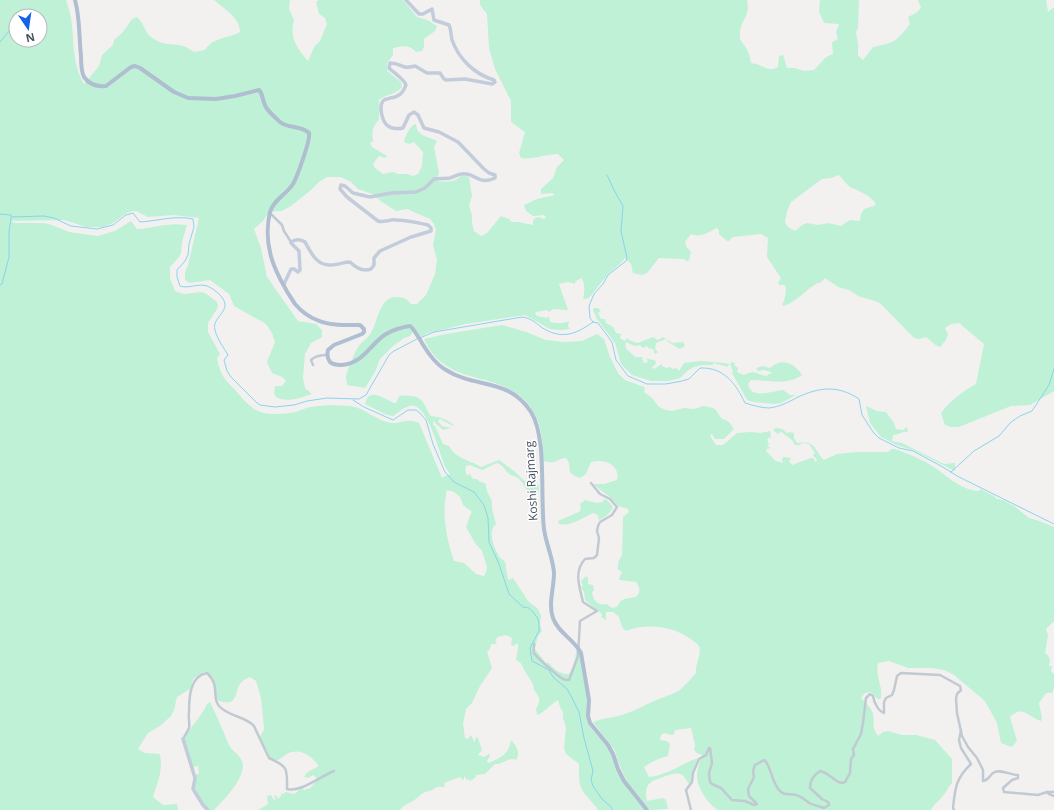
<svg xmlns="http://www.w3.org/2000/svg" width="1054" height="810" viewBox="0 0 1054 810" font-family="'Open Sans',sans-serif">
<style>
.green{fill:#bef1d5;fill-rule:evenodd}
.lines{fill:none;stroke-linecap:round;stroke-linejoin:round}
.stream{stroke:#8ad3ef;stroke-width:1}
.street{stroke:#c1cad2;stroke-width:2.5}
.secondary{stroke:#c3ccda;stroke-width:3.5}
.primary{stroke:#afbed0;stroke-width:4}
.labels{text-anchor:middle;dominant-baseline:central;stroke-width:3;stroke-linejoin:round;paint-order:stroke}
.street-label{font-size:12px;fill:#48525f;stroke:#fff}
</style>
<rect width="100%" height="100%" fill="#f3f1f0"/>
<path class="green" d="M0,0H66C69,8 71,16 72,25C74,45 73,66 84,84L99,66L102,55L113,45L114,40L123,32L132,19L137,17C144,23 145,33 151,37C163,46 170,43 183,46C187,47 191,50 194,52L205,50C214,36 228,39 240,32C240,17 224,9 214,0H290L289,9L294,20C289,38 297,48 308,61L314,47L320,41L327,24L325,18L319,14L316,2L319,0H403L417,17L427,20L437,26L435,31L424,39V47L422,51L416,52C409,44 402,46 393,48V55L387,63V71L401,82L402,87C396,95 386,94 379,100V120C372,127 372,132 373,141L370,143L372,147L387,156L385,158L379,156L373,164L375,168L383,174L393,172L398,174H407L413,176L418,174L422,166L423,152L414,142L409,144L404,142C405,136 410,125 416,124C417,137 428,136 437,141L434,147L439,173L437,181C447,182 454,183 462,175L469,177L472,196L469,206L472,215V223L474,231L481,236L487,233L501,216L509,219L512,222H518L533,225V221L535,218L539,217L544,219L546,217L544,215L533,216L526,211L524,205L537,199L555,195L552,193L541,194V189L553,178L557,167L564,160L558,154C546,154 533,160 521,158L519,153L525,132L511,122V101L495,69L489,48L487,14L480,5V0H747C751,17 740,19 740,34C739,41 743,43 746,48C749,52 750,58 751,63C763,64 767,73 778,67L779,56L783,55L787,68H795L804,71L814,70L826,57L833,54L832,42L838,39L836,32L839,24L824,23L819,12L820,0H859L858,28L856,32L858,44V55L863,60L873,47C894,43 897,41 910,24L908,17L916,13L921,8L918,0H1046L1048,12L1054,7V391L1030,405L1011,406L959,427H951L945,425L941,413C951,400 962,392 976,384L984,344L959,323L951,324L945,328L948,334L946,340L940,347C932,344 932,341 926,337L919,339L914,338L880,303L875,301L858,296L849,290L838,287L825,278L820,283H818C806,289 797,302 784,306L782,305C785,299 787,291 785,285H779L778,283L781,278L767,257L768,238L761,234L733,237L729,241H727L719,234V230L716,228C708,233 700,238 691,234L685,242L686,246L691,252L689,260L687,261L683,259L659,258L647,273L642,275L633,273L631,264L625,258L620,264L608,274L589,298L583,299C584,293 586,283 581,278L575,282V284L568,282L559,284L568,310L553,309L549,312L547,310L536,312L535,313L537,316L547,318L549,316L550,322C555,323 564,324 569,321L568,327L570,329L560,330L550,329L525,315L466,324L428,333L421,337L415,329L410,336L404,338L393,346L380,359L375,372L365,388L347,385C347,382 346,379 346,376C346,374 356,349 358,347C362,341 369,338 372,331C378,320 380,295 398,297C405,298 407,299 411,304H417L426,295L435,274L437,260L433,245L436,230L434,224L430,219L407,209L396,211L382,202L372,194L358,189L351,182L341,177H327L319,182L311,190L291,206L282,211L269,212L263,221L254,229L261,248L267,277L298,321L316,324L322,330V337L311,343L305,354L303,378L305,388L312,394C300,398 287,403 276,397L274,393L275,386H282L286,381L282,377L272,373L267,362L275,342L272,333L266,324L234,306L229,294L210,280L190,283L185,280V273L188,265L199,218L174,215L148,217L136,211H132L127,213L113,223L103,227H86L64,220L9,221L16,223H44L52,225L69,232L98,236L115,231L131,221L137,229C153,228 170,222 187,225L182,242L181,253L179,257L170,267V278L175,291L184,294L201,292L205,293L217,302L218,305L217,309L208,323V332L220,354L217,358C221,377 224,378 236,391C242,398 249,406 256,410C267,416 284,414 296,412C301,410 305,408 310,407C324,405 337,405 350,406C366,408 377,422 393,423C403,423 408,418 419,423L442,478L443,477L450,474C448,471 446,469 445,466C439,453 427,400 409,406C403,408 398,413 393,416L387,415L365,404C368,386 385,399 394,403H396L399,396C403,395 407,396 412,396C425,398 424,407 431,416C440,417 448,419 455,427L440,419L438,421L442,426L451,428L443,430L433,421V425L435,426L443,444L449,446C456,459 470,460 481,467L499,460L514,471L527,483L538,484L539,489L538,493C523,492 527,486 518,478C516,476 512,476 509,474C505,470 503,465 497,463L482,470L470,465L466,466C465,470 465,474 468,476L469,473L473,479H477L480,482L485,483L487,491L492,501V508L496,524C487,532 494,547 499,556C500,559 503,559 505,562C507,568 506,575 509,580L513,578L528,601L538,609L541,616L540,625L542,631L538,636L535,649L546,663H549C554,669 561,675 569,674C574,666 576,658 576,648L582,659L588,697L587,717L589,725L610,750L618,774L645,810H598C594,803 586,797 582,790C578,782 579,772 579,764L566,754L564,748L566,727L563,718V712L560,707L558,700C552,703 543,714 537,715L536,709C541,701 540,697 534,690C533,682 530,679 526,673C522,667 523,663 516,660L518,647V643L513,646L511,645L512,638L506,635L498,637L495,640L497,643L495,644H491L490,649L487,652L492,668L480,686L472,703L466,709L463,724L465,738L468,739L471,735L475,743V739L477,737L478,738L482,750L478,755L484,757L489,754L490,756L487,761L488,763C501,758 509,754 511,740C516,746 521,752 516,760C508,756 503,765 495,764L485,774L476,775L475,778L470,781L468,779L467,780L464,776V779L463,780L460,777C455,779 449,781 444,783L445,787H437C432,791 428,791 423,793C420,795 416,799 413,801C408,804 403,805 400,810H258L268,804L267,796L271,795L274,800L276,799L274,796L276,795L278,799L282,795L280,793L284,794L285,792L294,794L302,788L304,790L310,788L318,779L313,775L308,778L304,777C307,770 313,770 319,766C311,756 300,747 287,754C283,757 280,759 276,761L270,758L260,737L264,729L261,698L256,681L250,677C246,679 243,680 240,684C235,692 237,705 224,702C221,702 217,700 216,697C212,688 219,675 204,672L194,678L190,689L177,697L174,710L171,716L160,726L148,733L138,749L145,753L160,754C163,772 158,780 153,797L163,805L177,804L178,810H0ZM16,16H40V40H16ZM839,175C842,178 846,184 850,187C860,192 869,194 876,204L874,206L864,209L861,214L860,220L859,221L850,220L841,226L829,223L818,225L807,223L802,225L795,231L788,227L785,222L787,211L791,202L822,179L831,178ZM447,490L454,492L460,497L463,505L472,512C468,517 469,522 466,527L475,543L482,551L487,567L486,572L484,576L476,574L464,563L454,561C447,540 441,514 447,490Z
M594,308H598L601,311L598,313L601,319H605L606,323L613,327L616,333L621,334L620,338L625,341L627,338L631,341L638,343L653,337L658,340L663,337L672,343L683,342L685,346L680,349L668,342L666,339L656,343L655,349L658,352L655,354L653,349L648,348L647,346L643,348L640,345C635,348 631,344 626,342C623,349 631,352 635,357H642L644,363L648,362L646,358L656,361L655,365L652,367L654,369L662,364V366L667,368L670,367L673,369L676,368L679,371L684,363L700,361L725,363L729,364L728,367L713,363V365H702L694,367L687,371L680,378L668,381H651L632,375L621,364L615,343L597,319L593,310Z
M502,325L526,332L546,340L565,342L582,341L597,334L604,339L610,357L618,373L625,380L644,387L645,388L644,392L652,398L659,407L666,410L672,411L684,408L694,409L703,406L709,407L715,409L722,419C728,420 731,424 734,429L724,439H715L712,434L710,436L716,445H723L737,433L750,432L761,433L770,431L771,437L767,439L769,445L767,446L771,448L767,449L766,451L776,461L783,463L782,460L783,457L791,458L789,461L792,465L811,458H813L816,462L817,460L813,455L815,453L809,444L803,443L799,445H795L792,440L780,431V433L778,434L773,430L776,428L782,429L788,434V432L794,433V438L797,443C816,440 814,450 824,460L837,454L857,452H888L892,449H895C906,453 919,458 929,464C946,474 959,490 979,491L980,489L994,496L997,499L1003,500L1014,506L1029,518L1039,521L1054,527V621L1046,629L1048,635L1045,654H1047L1050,659L1049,666H1052L1051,671L1054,674V688L1052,693H1046L1039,703L1042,718L1041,721C1029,718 1023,704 1010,717L1017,741L1012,747L1001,743L997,723L985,701L954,675L944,670L932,668H908L889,661L878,663C875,676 883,686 881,699H878L871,692L865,693L861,698C865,702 871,707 873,714C875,723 871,727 878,736L883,732L888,731L902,735H916L935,740L952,759V783C948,787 946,793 942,797C938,802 934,804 931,810H718C708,804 697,788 697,776C697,769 700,761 702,755L697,753L694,750L695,745L691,728L675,730L674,734L672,735L664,733L661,735L660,740L667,741L670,744L668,756C659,758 651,762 644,767L649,777C668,775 681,764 698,758L692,773L691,781L689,784C681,771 679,772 666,776C651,781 643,783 647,801L663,798L666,800L668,809L650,810L627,782L617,759L615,751L593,722C603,718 612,718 622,715C635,711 646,704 659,699C665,696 676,694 681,689C686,684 691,679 696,673C695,664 702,654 699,646C697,643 692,640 689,638C672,626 646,623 626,631L622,627L619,617L613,612H606V620L601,617L602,614L585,600L584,592L581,587L583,586L581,581L586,576L588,578V584L593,585L594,590L592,592C593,601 598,606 607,604L612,608L617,607C622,597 626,599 636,597C641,592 640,587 636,582L619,580L620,576L622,572L618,569C618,563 618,560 622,556L623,517L629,512L628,509L618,506C612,497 601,491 593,484H604L617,480C621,465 604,458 591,462L586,474L580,478C563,472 574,468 566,458C555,459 557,465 543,461C542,444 543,427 534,413C508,365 448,393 424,339L446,334Z
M732,362L735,363L734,365L738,368L737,372L744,375C754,369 756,374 767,376L768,374H771V372L764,370L758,371L756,368L763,366L770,368C781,357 795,363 802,375C786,386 769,380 751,380L748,384C751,400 772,391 783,390L790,395H796L781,403L774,404L754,402L747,400L732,373L733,372L730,364Z
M866,406L877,411L886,412L894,423L896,429L903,430L907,427L908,432C902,431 899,435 893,435L892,441L902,443L944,464L955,463V471L913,450L899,446L881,437L870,423Z
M604,499L607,500L613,507C611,513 605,517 599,520L598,515L593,513C582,518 570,527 559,524L558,521L579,512L581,509L580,504L585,500L596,503L603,502Z
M210,702C217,716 223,731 229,745C232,751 238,753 241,759C250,774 224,800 214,810H209L204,806L194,789L196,774H199L198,766L193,767L184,741C189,727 201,718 207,704Z"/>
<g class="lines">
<path class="stream" d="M23,16L27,11
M0,42L16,23
M607,175L615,192L623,206L621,231L627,258L626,261L608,275L603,284L594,294L589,306L590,318L593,322L598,323L612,342L616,360L628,376L647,384H666L682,381L689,379L700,368C724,367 736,384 745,403C752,405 761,408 769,408C779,407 789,402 798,397C820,387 838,385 859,399L862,415L873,432L879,438L899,448L913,451L941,466L959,477L1054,524
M0,214L11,215V217L44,216L54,218L71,226L97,229L113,225L126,215L133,213L140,222C158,221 175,215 193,219L194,227L189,244L188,255L185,261L177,270V277L180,286C189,289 198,283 207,286C212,288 216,291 220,295C235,311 211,316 215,330C217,339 224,348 228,355L224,360L227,371L231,377L256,402L260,405L275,407L294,405L307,401L327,398L359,399L366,395L389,355L394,351L417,339
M0,285L2,284L9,257V232L11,218
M420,338L434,332L522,317C530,318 535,322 541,327C561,340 575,335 593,322
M353,400L364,407L393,420L408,410H416L420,413L426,420L433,444L445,472L454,482L474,492L484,505L488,518L489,542L499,564L509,594L523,607L529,608L533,612L538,619L539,624V631L530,648L532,661L549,670L553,677L567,689L571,696L579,712L584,738L593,771L591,780L593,786L602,799L610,806L613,810
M951,472L974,451L999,436L1011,422L1020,416L1032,411L1049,385L1054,369"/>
<path class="street" d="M270,213L282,225L284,231L291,242
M313,365L311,360C315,356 321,355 327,355
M534,644C534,647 533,650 534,653C537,658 558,676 563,679C566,680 566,680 569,680L578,656L580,621L597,611L583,602C580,588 573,572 585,559L594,558L597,555L599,538L597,531L598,526L600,522L612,515L617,507L610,499L600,494L591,483
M183,739C185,735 188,731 189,728C190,723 188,717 189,712C189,697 190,676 207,673C221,686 211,697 219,706C229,717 245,716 254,726L269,758C289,767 287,769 287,789C300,793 321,776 334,771
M1047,792H1054
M691,810L686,790L692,782L693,773L699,759L706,755L709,748H710L712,763L709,773L710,782L712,784L721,788L732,800L745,801L754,805L757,804L749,796L748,789L754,777L753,771L755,765L764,760C771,763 771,784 781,792C786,796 790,793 796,795C801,796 805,800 809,803C813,805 819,806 824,808L829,805L828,802L822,799L810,788C810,780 813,776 820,771C829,773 833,780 841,783L845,782L850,773L851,759L854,755L853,749L861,734L863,723L866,698L870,694L873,696C874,702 878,711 884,713V702L886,698L892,695L894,690L897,676L901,673L940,675L960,686L961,690L957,694L956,699L957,713L962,736L968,747L977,758L983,770V781C989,780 989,776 993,773C999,768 1010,775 1018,775V778L1012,780L1003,788L1004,792L1038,795L1047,792L1049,794L1054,796
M954,810L953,808C955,788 956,778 971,764L961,748L959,740L961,730"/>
<path class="secondary" d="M284,284L291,269H294L298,272L300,270L299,251L291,243V242C295,239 301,239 305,242C311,253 317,266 331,265C338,265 344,262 350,262C356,268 363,272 371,269L374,265V258L380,251L411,237L431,231V228L428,225C418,223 407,220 396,220C390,219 384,223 378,221L347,197L340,189L341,185L345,186L353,193L370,197L391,193L416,192L425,188L434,179C440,178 445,179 450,178C454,177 458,174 462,174C475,172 478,186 495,178V175L489,173L484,169L458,142L439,132L424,128L418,115L414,112L409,115L403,128C399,129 392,129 388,126C382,122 378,105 384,100C386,99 389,99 390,98C399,97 403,93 406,85C405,80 393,72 389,68L390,63C402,63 401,70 415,66L427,73H440L444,79L446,80L465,79L492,84L495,82L494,80C474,74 459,59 452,40C451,35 451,29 449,25L434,20L432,9L423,14H419L406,0
M183,739L195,778L193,789L203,805L208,810"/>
<path class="primary" d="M75,0C80,17 79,38 81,56C81,62 81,71 84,77C89,84 97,87 106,86L131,67L135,66L140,68L174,92L188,98L216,99L235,96L259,90C263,94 262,99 265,105C267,111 275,117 280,122C289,129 301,125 309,133C311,139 297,177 293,184C286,195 274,199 270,212C267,224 267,240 270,252C273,268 286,291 295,304C301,311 309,317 317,320C330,326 346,325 360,325L364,329V332L362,334L334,345L328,350C327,354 327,358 330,362C333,365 337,365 341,365C363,364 370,344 386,334C393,330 402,327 410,326C414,329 416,334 419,338C426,350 434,363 446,370C476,389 508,377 531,412C547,437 540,497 544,529C546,544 553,558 554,573C554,588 548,604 553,618C558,633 574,639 581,653L589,700L588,716L590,723L608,745L613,754L618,769L624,781L647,810"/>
</g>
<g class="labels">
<g class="street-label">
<text transform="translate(531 481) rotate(-93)">Koshi Rajmarg</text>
</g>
</g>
<g transform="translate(28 28) rotate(167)"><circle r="19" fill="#ffffff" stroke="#b6babf"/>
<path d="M0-3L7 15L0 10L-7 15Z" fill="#1363ea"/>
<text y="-6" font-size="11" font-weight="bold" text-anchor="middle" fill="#48525f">N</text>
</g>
</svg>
